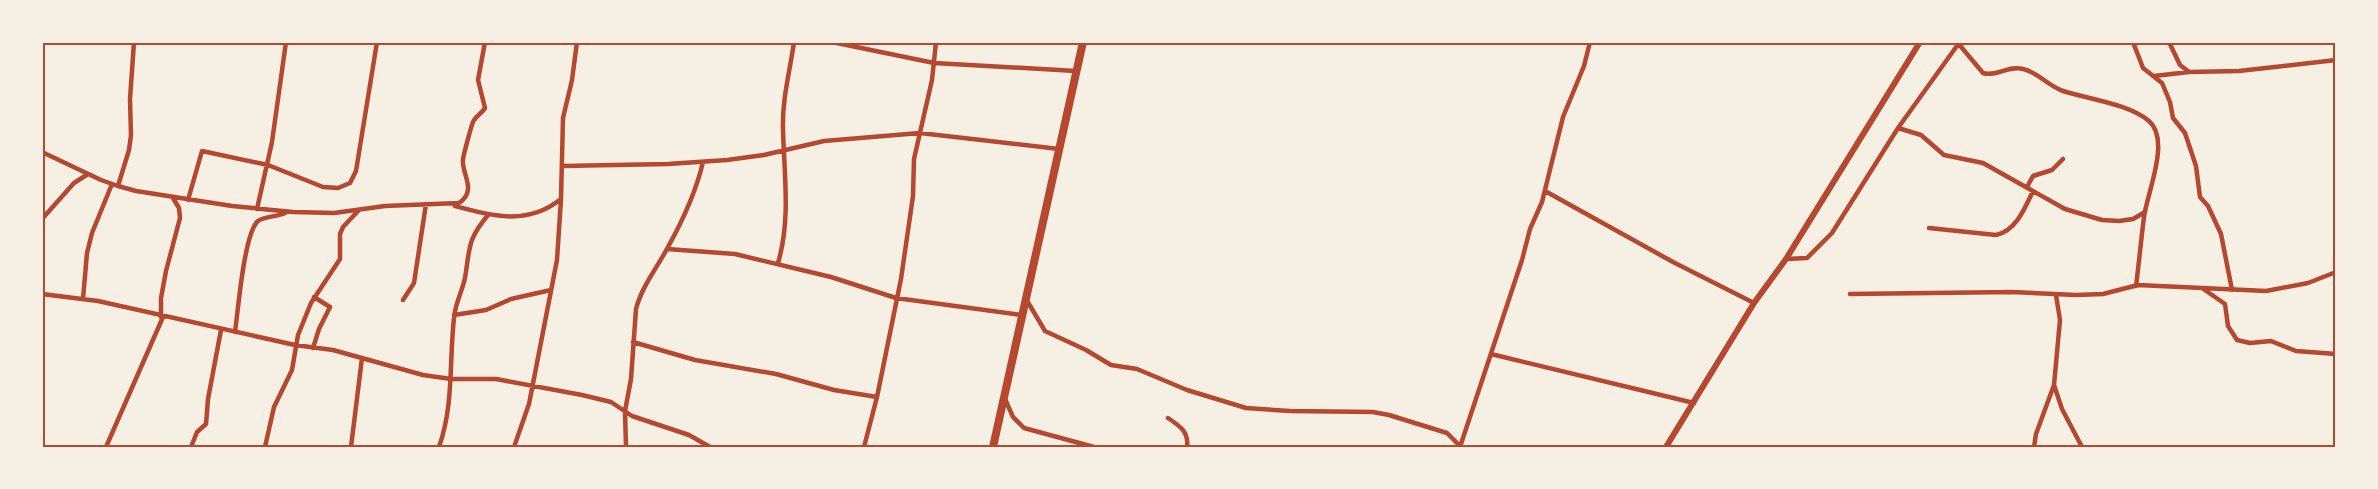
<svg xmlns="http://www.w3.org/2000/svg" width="2378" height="489" viewBox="0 0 2378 489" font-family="'PT Sans Narrow',sans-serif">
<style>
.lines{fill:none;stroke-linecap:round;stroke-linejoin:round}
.minor{stroke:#b5482f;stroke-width:4.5}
.tertiary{stroke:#b5482f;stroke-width:6}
.trunk{stroke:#b5482f;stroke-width:8}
.neatline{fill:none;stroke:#b5482f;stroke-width:2}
</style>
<rect width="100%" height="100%" fill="#f6efe4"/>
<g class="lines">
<path class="minor" d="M832,42L934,63L1076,71
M1957,42L1983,73C1996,77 2009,65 2023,69C2038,72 2048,86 2063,91C2088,99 2129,104 2149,121C2171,140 2147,193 2144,217C2141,240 2139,263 2136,286
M2133,42L2143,68L2162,83L2170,102L2173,118L2185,133L2196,166L2200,197L2208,206L2221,234L2232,290
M2169,42L2180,65L2188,71
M2154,76L2189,72L2239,71L2336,60
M1898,128L1921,135L1944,155L1983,163L2065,209L2102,220L2119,221L2133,219L2145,212
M42,152L101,180L118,186L136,191L232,206L293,212L334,213L385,206L459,203C478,190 461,174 463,159C464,153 471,127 473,122C475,117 482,113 485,108L478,80L485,42
M562,166L668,164L727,160L764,155L824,141L920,133L1059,149
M118,186L129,150L131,135L130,99L134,42
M2027,187L2033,176L2052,170L2063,159
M1545,191L1673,262L1754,303
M188,200L202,151L268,165L323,187L338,188L350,183L356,171L377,42
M455,206C493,216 527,226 561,199
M257,209L272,142L286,42
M42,219L74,183L88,174
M1929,228L1996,235C2016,231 2025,208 2033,191
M667,249L735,254L831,277L896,298L1022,315
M1786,259L1807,258L1832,233L1898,128L1959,43
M778,263C791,219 784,174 783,129C782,99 790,71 794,42
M2202,288L2225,304L2228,326L2237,340L2250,343L2271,341L2296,351L2336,354
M42,294L98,301L295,345L333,350L423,375L451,379H496L582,395L611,402L632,416L689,435L710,447
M1850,294L2012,292L2076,295L2103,294L2138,285L2266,291L2308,283L2336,272
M83,299L87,253L92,233L112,184
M1026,299L1045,331L1086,350L1111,365L1137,369L1187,390L1246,408L1290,411L1373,412L1389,415L1447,433L1460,446
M403,300L414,283L426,204
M454,315L486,310L511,299L551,290
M161,317V298L166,271L180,218L179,208L173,198
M235,332C238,312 244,233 258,221C265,216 277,217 285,213
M633,342L695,360L776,374L834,390L877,397
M313,348L319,329L330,307L314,297
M1491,354L1694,403
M2054,385L2062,409L2082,447
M1005,399L1013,417L1024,428L1094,447
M1168,418C1180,426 1189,432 1187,447
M106,447L163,317
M191,447L197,432L206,424L208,399L221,330
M265,447L274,407L292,370L298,335L311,303L340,259V234L343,227L358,211
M351,447L362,358
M439,447C454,405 449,362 454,318C455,304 462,292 465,278C470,248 467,240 488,215
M514,447L529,404L557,260L561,199L563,118L572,80L577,42
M626,447L625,411L631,379L636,309C642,286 657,268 668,247C683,220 696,192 703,162
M864,447L877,397L901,279L913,196L914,159L932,80L936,42
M1460,447L1522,260L1530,229L1542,202L1563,117L1584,66L1590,42
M2034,447L2036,434L2054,385L2060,320L2056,295"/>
<path class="tertiary" d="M1666,447L1754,303L1786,259L1920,42"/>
<path class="trunk" d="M993,447L1083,42"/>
</g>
<rect width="2378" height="489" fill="none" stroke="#f6efe4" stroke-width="87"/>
<rect x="44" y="44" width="2290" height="402" class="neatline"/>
</svg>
